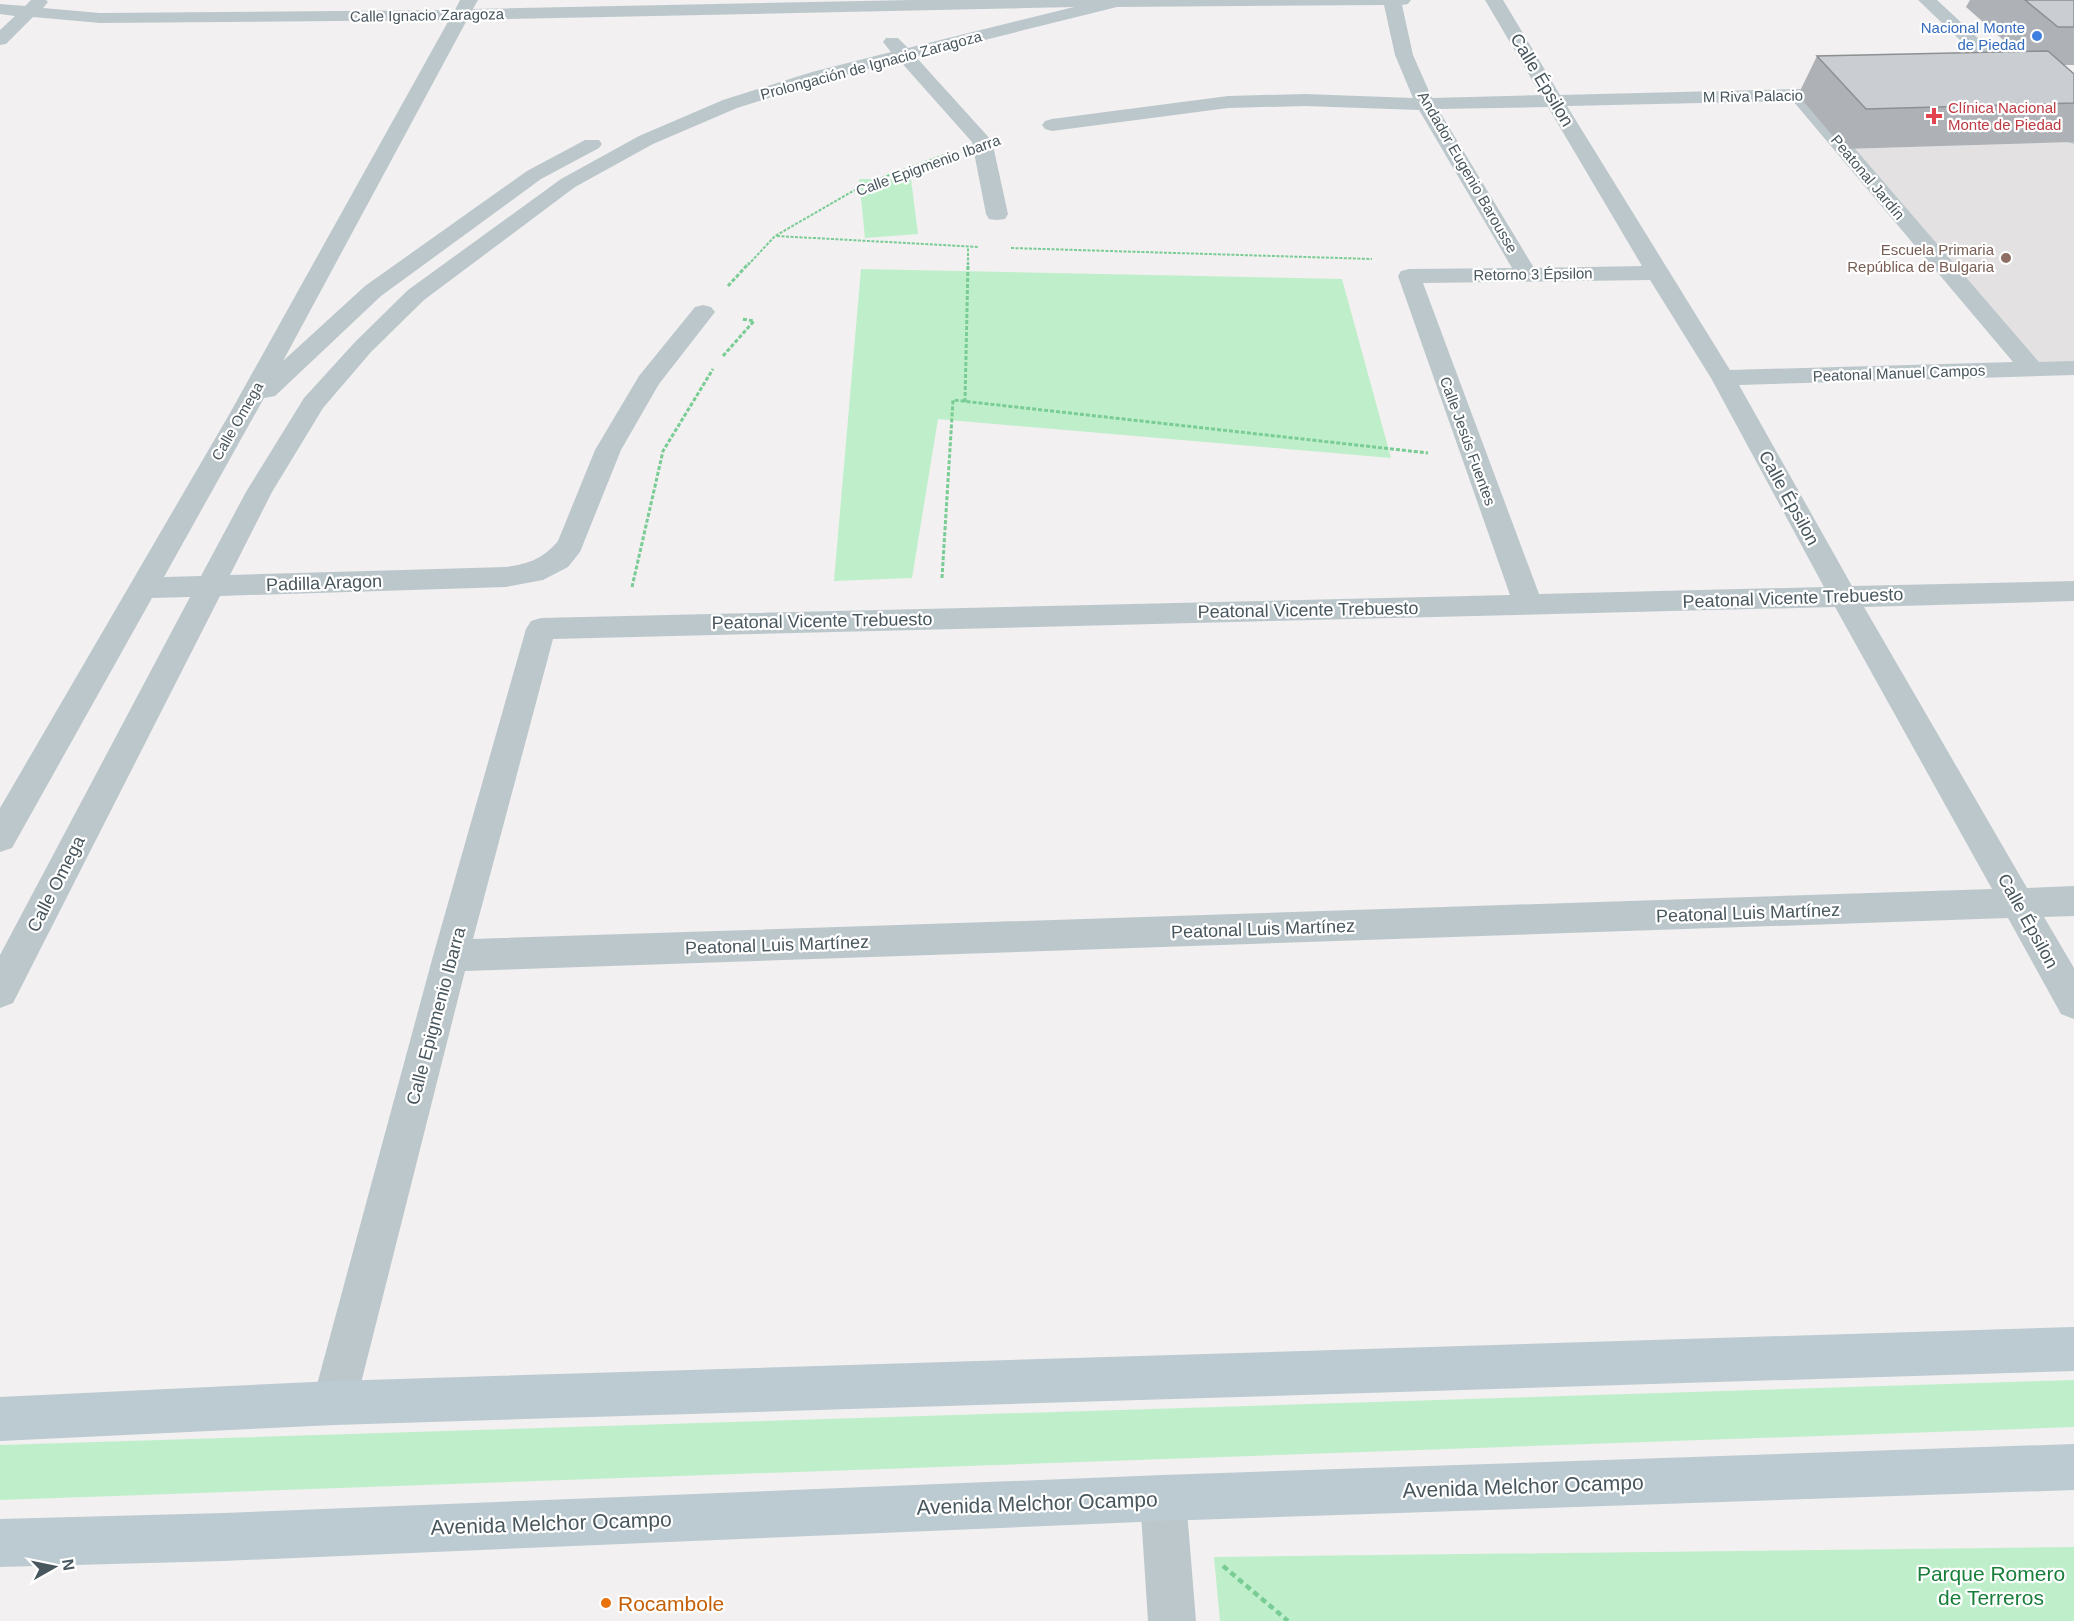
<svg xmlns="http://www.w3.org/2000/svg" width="2074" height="1621" viewBox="0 0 2074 1621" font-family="Helvetica,sans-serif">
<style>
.education{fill:#e3e1e2}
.green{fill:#bfefca}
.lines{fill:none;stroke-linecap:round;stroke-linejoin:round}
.path-far2{stroke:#78cc94;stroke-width:2;stroke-dasharray:3 1.5;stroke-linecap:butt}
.path-far1{stroke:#78cc94;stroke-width:3;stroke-dasharray:4 2;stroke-linecap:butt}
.path{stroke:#78cc94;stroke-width:4.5;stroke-dasharray:6 4;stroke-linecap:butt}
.street{fill:#bcc7cc;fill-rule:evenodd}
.secondary{fill:#bccad1;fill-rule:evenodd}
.wall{fill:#aeb1b5}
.building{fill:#caced2;stroke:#8d9093;stroke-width:1.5}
.shop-dot{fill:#3f7fe0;stroke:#fff;stroke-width:2}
.health-dot{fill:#e0444e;stroke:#fff;stroke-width:2}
.education-dot{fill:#8d6e63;stroke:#fff;stroke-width:2}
.food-dot{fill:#e8710a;stroke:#fff;stroke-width:2}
.labels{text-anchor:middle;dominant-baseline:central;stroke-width:4.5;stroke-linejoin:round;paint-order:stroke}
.far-street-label{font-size:15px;fill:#48565d;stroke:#fff}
.far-shop-label{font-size:15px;fill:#366cbe;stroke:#fff;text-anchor:end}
.far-health-label{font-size:15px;fill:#be3a42;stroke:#fff;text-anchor:start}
.far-education-label{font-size:15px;fill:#785e54;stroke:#fff;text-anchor:end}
.street-label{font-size:18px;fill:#48565d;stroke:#fff}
.near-street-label{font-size:21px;fill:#48565d;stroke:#fff}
.near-park-label{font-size:21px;fill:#197e3a;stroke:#fff}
.near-food-label{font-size:21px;fill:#c56008;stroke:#fff;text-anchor:start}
</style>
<rect width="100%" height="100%" fill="#f2f0f0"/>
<path class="education" d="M2074,142V368L2032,369L1844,149Z"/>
<path class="green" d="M859,179H911L918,234L865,238Z
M861,269L1342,279L1391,458L938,419L912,578L834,581Z
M2074,1380V1427L0,1500V1445Z
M2074,1547V1621H1220L1214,1557Z"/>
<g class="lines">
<path class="path-far2" d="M777,236L979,247
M1011,248L1372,259
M748,265L775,236L865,184L944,155
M968,265V247"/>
<path class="path-far1" d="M728,286L749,263
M723,356L754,321L742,319
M965,402L968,263
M942,578L953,400L1428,453
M632,587L663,451L713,369"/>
<path class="path" d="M1223,1566L1288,1621"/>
<path class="street" d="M31,0H46L48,2L43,8L100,13L455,10L460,0H478L473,9L911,0H1411L1408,4L1402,5L1413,55L1432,98L1541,95L1485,0H1503L1560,95L1843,88L1850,90L1853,94L1850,98L1813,100L2039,362L2074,361V375L1739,385L1852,586L2074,581V601L1864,607L2027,888L2074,886V916L2044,917L2074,968V1019L2061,1014L2008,918L465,971L356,1403L350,1419L334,1425L318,1419L312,1403L433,956L526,629L531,621L541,618L1510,595L1398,276L1401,271L1409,269L1512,268L1419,110L1305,106L1228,108L1052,131L1045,129L1042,125L1045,121L1052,119L1228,96L1305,94L1413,98L1395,55L1384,5L1117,7L916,57L992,141L1008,214L1005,219L997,220L989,219L986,214L972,142L900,61L826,80L737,108L653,144L575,187L424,300L371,352L323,408L272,492L230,575L506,567C528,564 543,559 558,541L595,450L639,376L695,307L703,305L711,307L715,312L659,384L621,450L580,552L568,567L543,580L506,587L220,596L13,1003L0,1008V955L190,597L152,598L12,848L0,852V808L230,413L449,20L100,23L33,17L6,44L0,45V30L15,16L0,14V4L25,6ZM1074,7L908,48L898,38H886L883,42L891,52L812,72L723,100L639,136L561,179L408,290L355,342L304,398L246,492L201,576L164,577L264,398L275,396L381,296L541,179L599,148L602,144L599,140H585L527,171L365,286L283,361L467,20ZM1793,101L2013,362L1730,370L1567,106ZM1548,107L1642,266L1534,268L1438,109ZM1650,280L1711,378L1824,587L1539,594L1423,283ZM1835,607L1992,889L473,939L553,639Z
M1918,0H1937L2074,127V144L2067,142Z
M1163,1475L1179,1482L1186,1498L1196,1621H1148L1140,1498L1147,1482Z"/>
<path class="secondary" d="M2074,1327V1371L334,1425L0,1441V1397L334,1381Z
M2074,1444V1490L1163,1521L223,1561L0,1567V1519L223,1513L1163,1475Z"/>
</g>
<path class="wall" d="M1970,0H2074V65H2064L2074,74V142L1844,149L1798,95L1817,56L2017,52L1966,7Z"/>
<path class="building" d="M2025,0H2074V27H2058Z
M2048,51L2074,74V103L1866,109L1817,56Z"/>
<circle class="shop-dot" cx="2037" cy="36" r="6"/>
<path class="health-dot" d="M1931 107h6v6h6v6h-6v6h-6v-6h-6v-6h6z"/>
<circle class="education-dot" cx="2006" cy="258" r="6"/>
<circle class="food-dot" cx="606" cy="1603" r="6"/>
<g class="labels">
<g class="far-street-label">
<text transform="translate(427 15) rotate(-1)">Calle Ignacio Zaragoza</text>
<text transform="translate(871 65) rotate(-15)">Prolongación de Ignacio Zaragoza</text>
<text transform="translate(1753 96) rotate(-1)">M Riva Palacio</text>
<text transform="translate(928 165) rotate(-20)">Calle Epigmenio Ibarra</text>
<text transform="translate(1468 172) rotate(60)">Andador Eugenio Barousse</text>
<text transform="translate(1868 177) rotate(50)">Peatonal Jardín</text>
<text transform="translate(1533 274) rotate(-1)">Retorno 3 Épsilon</text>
<text transform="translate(1899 373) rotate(-2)">Peatonal Manuel Campos</text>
<text transform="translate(237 421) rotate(-60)">Calle Omega</text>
<text transform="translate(1468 441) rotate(70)">Calle Jesús Fuentes</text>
</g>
<g class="far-shop-label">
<text x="2025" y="27">Nacional Monte<tspan x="2025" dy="17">de Piedad</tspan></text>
</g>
<g class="far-health-label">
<text x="1948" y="107">Clínica Nacional<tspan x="1948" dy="17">Monte de Piedad</tspan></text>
</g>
<g class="far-education-label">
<text x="1994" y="249">Escuela Primaria<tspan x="1994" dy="17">República de Bulgaria</tspan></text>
</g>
<g class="street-label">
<text transform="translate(1542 80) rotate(59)">Calle Épsilon</text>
<text transform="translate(1789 498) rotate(61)">Calle Épsilon</text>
<text transform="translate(324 583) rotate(-2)">Padilla Aragon</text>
<text transform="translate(1793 598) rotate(-2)">Peatonal Vicente Trebuesto</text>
<text transform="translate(1308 610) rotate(-1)">Peatonal Vicente Trebuesto</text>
<text transform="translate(822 621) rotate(-1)">Peatonal Vicente Trebuesto</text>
<text transform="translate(56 884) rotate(-63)">Calle Omega</text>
<text transform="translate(1748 913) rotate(-2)">Peatonal Luis Martínez</text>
<text transform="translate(2028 921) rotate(61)">Calle Épsilon</text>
<text transform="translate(1263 929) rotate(-2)">Peatonal Luis Martínez</text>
<text transform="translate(777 945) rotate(-2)">Peatonal Luis Martínez</text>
<text transform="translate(436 1016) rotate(-75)">Calle Epigmenio Ibarra</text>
</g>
<g class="near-street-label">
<text transform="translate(1523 1486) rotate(-2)">Avenida Melchor Ocampo</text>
<text transform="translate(1037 1503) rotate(-2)">Avenida Melchor Ocampo</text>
<text transform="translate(551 1523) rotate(-2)">Avenida Melchor Ocampo</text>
</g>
<g class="near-park-label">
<text x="1991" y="1573">Parque Romero<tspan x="1991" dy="24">de Terreros</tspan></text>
</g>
<g class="near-food-label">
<text x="618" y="1603">Rocambole</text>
</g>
</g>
<g transform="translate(54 1567) rotate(81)" stroke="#ffffff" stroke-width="4.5" paint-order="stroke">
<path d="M0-4.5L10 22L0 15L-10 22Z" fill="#48565d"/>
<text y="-9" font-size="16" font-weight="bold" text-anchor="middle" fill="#48565d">N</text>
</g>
</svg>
